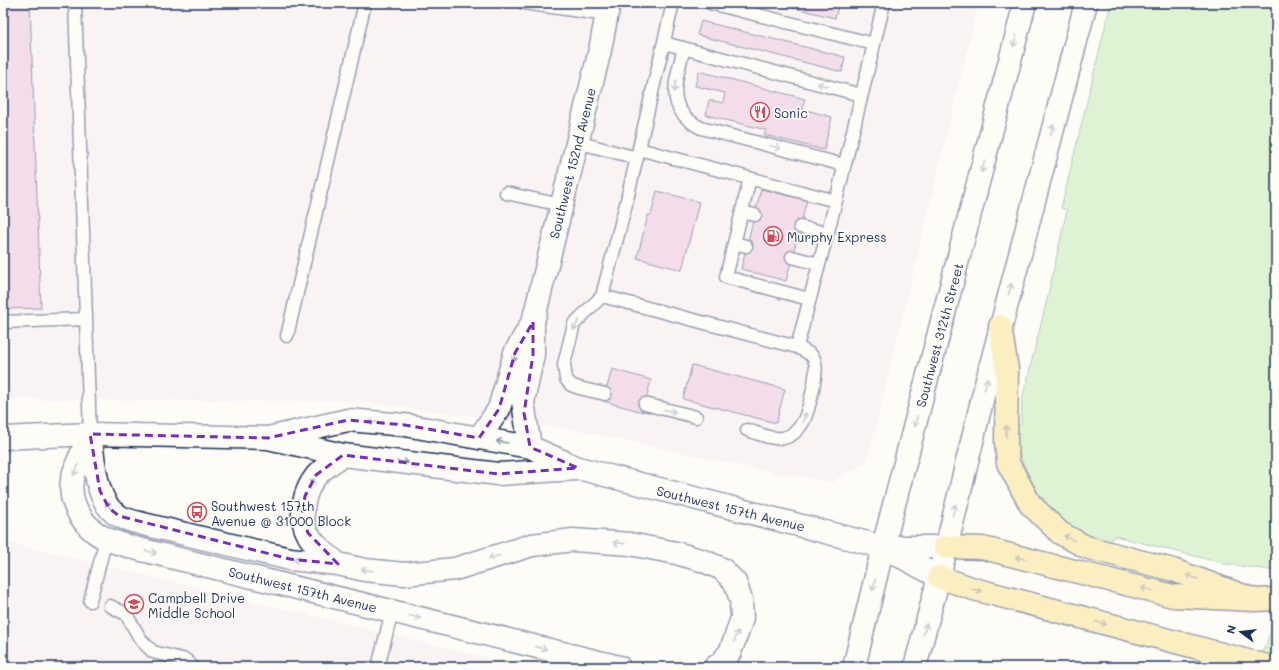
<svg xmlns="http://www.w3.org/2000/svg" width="1279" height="670" viewBox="0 0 1279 670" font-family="Mali,sans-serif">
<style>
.built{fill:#f7e8ee}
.green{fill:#b8e9a8;stroke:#6a8c83}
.building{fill:#e8b8d9;stroke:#1b2f5e}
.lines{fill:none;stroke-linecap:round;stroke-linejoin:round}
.lane-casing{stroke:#1b2f5e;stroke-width:15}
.street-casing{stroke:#1b2f5e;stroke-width:25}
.secondary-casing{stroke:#1b2f5e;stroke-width:25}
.highway-casing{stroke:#1b2f5e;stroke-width:25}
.lane{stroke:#fdfcf7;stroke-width:12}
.street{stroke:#fdfcf7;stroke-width:22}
.secondary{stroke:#fdfcf7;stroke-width:22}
.highway{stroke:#f9e181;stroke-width:22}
.oneway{stroke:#8c96aa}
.oneway2{stroke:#8a8870}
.marked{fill:none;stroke:#7b2cbf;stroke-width:3;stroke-dasharray:8 5;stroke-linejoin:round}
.labels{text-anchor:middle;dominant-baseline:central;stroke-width:3.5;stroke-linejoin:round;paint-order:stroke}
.poi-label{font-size:13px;fill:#1b2f5e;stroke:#fdfcf7;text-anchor:start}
.street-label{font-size:13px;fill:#1b2f5e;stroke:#fdfcf7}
</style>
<rect width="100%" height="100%" fill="#fdfcf7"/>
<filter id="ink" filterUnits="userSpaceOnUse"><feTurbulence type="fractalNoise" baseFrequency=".025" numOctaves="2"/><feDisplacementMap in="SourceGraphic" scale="8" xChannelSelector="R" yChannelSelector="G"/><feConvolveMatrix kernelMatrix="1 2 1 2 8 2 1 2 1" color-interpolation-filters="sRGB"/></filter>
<g filter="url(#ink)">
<path class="built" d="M3,3H979L867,462L832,482L781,474L571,429L353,401L56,400L3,398Z
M3,541L525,667H3Z"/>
<path class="green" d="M1111,3H1276V571L1226,564L1115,536L1107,543C1053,529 1024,481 1013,429L1021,424L1022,400L1046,304L1067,210L1061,208Z
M1270,633H1276V657L1261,653L1266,645Z"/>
<path class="building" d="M3,3H30L41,308L3,309Z
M782,3H839L835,18L782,5Z
M701,21L845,57L842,72L697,35Z
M699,71L805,99L802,109L832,117L824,150L764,135L766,130L706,115L709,100L723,103L725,93L695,86Z
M761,189L807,200L786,281L741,269Z
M657,191L699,202L682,270L637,258L648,215H651Z
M692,365L785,389L776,423L683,399Z
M612,369L651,380L643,412L603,401Z"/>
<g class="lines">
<defs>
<path id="lane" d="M75,3L90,434
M524,3L607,15
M710,3L874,44
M664,43L861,95
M684,48C676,81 663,108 701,128L844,165
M577,142L637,158
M639,149L836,201
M750,178L726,277L809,299
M506,193L561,205
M742,212L755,215
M800,227L827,233
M734,243L746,246
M792,257L819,264
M602,296L797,347C804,351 813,353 815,362C818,373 809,409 804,420C800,428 793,436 783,438C772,440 758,433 747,430
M3,322L86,319
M287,336L365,3
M797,347L836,201L884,3
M605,394L579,388L571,385L566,379L564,364L574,324L602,296L625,208L673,3
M645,404L696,417
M90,601L106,539
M110,606L126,614L141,640L153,652L186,660L193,667
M378,667L392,611"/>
<path id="street" d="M90,434C94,458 95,504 119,516C126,520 136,522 143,524L290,559L338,564L365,570L404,574L455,569L532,545L573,540L630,544L676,553L704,561L722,569L735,582L741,600L742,618L736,636L730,652L720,664L715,667
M90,434C85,447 74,467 72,480C68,504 85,530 107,539C116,543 125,545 134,548L619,667
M338,564C328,555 314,546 308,534C298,516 304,491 316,476C323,468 334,461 343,455"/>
<path id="secondary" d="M3,438L90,434L268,438L343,455L498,474L576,469
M268,438L348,420L405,425L530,447L578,468L883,547L939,577
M479,438L499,409L515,353L532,323
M530,447L523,402L533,355V322L600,50L609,3
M886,547H945
M854,667L883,547L1025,3
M915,667L939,577L987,380L1086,3"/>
<path id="highway" d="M1000,326L1007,369L1006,442L1008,463L1030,504L1060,533L1086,547L1173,570L1255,600
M945,547L983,548L1173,596L1255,600L1276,599
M939,577L974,589L1271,667"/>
</defs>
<use href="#lane" class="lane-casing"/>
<use href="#street" class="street-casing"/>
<use href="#secondary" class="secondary-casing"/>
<use href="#highway" class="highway-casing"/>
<use href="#lane" class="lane"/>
<use href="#street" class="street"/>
<use href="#secondary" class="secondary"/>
<use href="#highway" class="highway"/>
</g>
<defs><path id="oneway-shaft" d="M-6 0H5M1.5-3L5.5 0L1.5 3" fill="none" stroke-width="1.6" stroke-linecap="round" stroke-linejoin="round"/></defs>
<g class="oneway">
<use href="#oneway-shaft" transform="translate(1015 41) rotate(105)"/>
<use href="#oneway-shaft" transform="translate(823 85) rotate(-165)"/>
<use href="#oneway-shaft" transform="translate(675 86) rotate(98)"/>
<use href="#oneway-shaft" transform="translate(1052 130) rotate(-75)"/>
<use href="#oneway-shaft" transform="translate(775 147) rotate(15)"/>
<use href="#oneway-shaft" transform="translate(983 167) rotate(105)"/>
<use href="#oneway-shaft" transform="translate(1010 289) rotate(-75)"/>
<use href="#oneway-shaft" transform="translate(576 325) rotate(119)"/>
<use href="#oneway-shaft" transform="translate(515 356) rotate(108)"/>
<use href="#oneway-shaft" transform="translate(986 384) rotate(-76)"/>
<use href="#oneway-shaft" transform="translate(670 411) rotate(14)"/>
<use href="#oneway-shaft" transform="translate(804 418) rotate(-69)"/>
<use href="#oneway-shaft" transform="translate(916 421) rotate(105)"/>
<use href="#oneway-shaft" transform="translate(374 422) rotate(-175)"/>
<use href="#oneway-shaft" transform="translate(502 442) rotate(-170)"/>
<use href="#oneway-shaft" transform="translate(403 462) rotate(7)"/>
<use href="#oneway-shaft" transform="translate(76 470) rotate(113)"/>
<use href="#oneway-shaft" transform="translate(312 484) rotate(-62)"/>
<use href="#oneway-shaft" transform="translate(109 507) rotate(-130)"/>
<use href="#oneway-shaft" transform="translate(954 510) rotate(-76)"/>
<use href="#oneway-shaft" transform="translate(619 543) rotate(-174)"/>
<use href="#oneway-shaft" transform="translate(151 552) rotate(14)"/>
<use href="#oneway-shaft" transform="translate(494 557) rotate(163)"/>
<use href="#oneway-shaft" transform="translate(299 560) rotate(-174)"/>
<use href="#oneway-shaft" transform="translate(367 570) rotate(-171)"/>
<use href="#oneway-shaft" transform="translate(874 585) rotate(104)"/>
<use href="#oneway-shaft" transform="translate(415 617) rotate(14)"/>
<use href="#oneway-shaft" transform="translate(925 629) rotate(-74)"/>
<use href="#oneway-shaft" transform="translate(736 636) rotate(-71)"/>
<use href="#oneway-shaft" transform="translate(541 648) rotate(14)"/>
</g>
<g class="oneway2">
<use href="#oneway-shaft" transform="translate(1006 431) rotate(-90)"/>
<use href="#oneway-shaft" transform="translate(1069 538) rotate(-152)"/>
<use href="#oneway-shaft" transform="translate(1021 558) rotate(-166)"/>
<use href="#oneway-shaft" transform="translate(1192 577) rotate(-160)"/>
<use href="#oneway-shaft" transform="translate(1147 589) rotate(-166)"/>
<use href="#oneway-shaft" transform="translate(976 590) rotate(16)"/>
<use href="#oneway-shaft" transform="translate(1101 623) rotate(15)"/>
</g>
</g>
<path d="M0 0H1279V670H0ZM533,322V355L524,413L530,447L578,468L498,474L343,455L316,475L305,496L302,515L308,533L338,564L290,559L119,516L109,508L100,491L90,434L268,438L348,420L405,425L479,438L499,409L515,353Z" fill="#fdfcf7" fill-opacity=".55" fill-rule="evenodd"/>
<path class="marked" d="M533,322V355L524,413L530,447L578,468L498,474L343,455L316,475L305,496L302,515L308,533L338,564L290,559L119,516L109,508L100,491L90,434L268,438L348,420L405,425L479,438L499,409L515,353Z"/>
<defs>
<symbol id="restaurant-ring" viewBox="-11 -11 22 22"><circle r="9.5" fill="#fdfcf7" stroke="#d1495b" stroke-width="1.5"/><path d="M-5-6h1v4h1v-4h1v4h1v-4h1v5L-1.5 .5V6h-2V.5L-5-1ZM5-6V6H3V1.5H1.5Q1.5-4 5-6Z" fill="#d1495b"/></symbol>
<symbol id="fuel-ring" viewBox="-11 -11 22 22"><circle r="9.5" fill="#fdfcf7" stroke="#d1495b" stroke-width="1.5"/><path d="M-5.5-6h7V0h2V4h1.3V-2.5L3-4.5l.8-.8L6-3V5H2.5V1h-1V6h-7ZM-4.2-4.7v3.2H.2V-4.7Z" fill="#d1495b"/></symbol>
<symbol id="bus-ring" viewBox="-11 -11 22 22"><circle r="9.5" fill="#fdfcf7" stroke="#d1495b" stroke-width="1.5"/><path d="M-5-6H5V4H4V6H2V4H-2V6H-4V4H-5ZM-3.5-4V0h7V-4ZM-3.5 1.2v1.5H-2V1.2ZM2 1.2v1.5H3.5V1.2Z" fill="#d1495b"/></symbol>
<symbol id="school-ring" viewBox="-11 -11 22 22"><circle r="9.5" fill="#fdfcf7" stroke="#d1495b" stroke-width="1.5"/><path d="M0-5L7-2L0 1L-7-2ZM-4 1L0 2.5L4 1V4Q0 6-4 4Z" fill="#d1495b"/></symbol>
</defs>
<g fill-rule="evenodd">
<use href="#restaurant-ring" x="749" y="101" width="22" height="22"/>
<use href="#fuel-ring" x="762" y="225" width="22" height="22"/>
<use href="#bus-ring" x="186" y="501" width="22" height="22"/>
<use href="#school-ring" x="123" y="593" width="22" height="22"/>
</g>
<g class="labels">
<g class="poi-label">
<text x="774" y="112">Sonic</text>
<text x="787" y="236">Murphy Express</text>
<text x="211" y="505">Southwest 157th<tspan x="211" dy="15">Avenue @ 31000 Block</tspan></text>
<text x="148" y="597">Campbell Drive<tspan x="148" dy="15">Middle School</tspan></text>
</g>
<g class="street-label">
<text transform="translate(572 163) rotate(-76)">Southwest 152nd Avenue</text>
<text transform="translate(939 335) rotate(-75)">Southwest 312th Street</text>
<text transform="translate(731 508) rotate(14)">Southwest 157th Avenue</text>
<text transform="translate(303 589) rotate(14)">Southwest 157th Avenue</text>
</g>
</g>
<rect width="1279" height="670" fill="none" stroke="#fdfcf7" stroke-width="16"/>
<rect x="8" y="8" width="1263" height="654" fill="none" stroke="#1b2f5e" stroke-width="1.5" filter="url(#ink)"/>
<g transform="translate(1241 632) rotate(285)" stroke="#fdfcf7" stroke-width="3" paint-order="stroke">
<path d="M0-3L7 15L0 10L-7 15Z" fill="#1b2f5e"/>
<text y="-6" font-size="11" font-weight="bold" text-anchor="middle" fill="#1b2f5e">N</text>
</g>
</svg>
